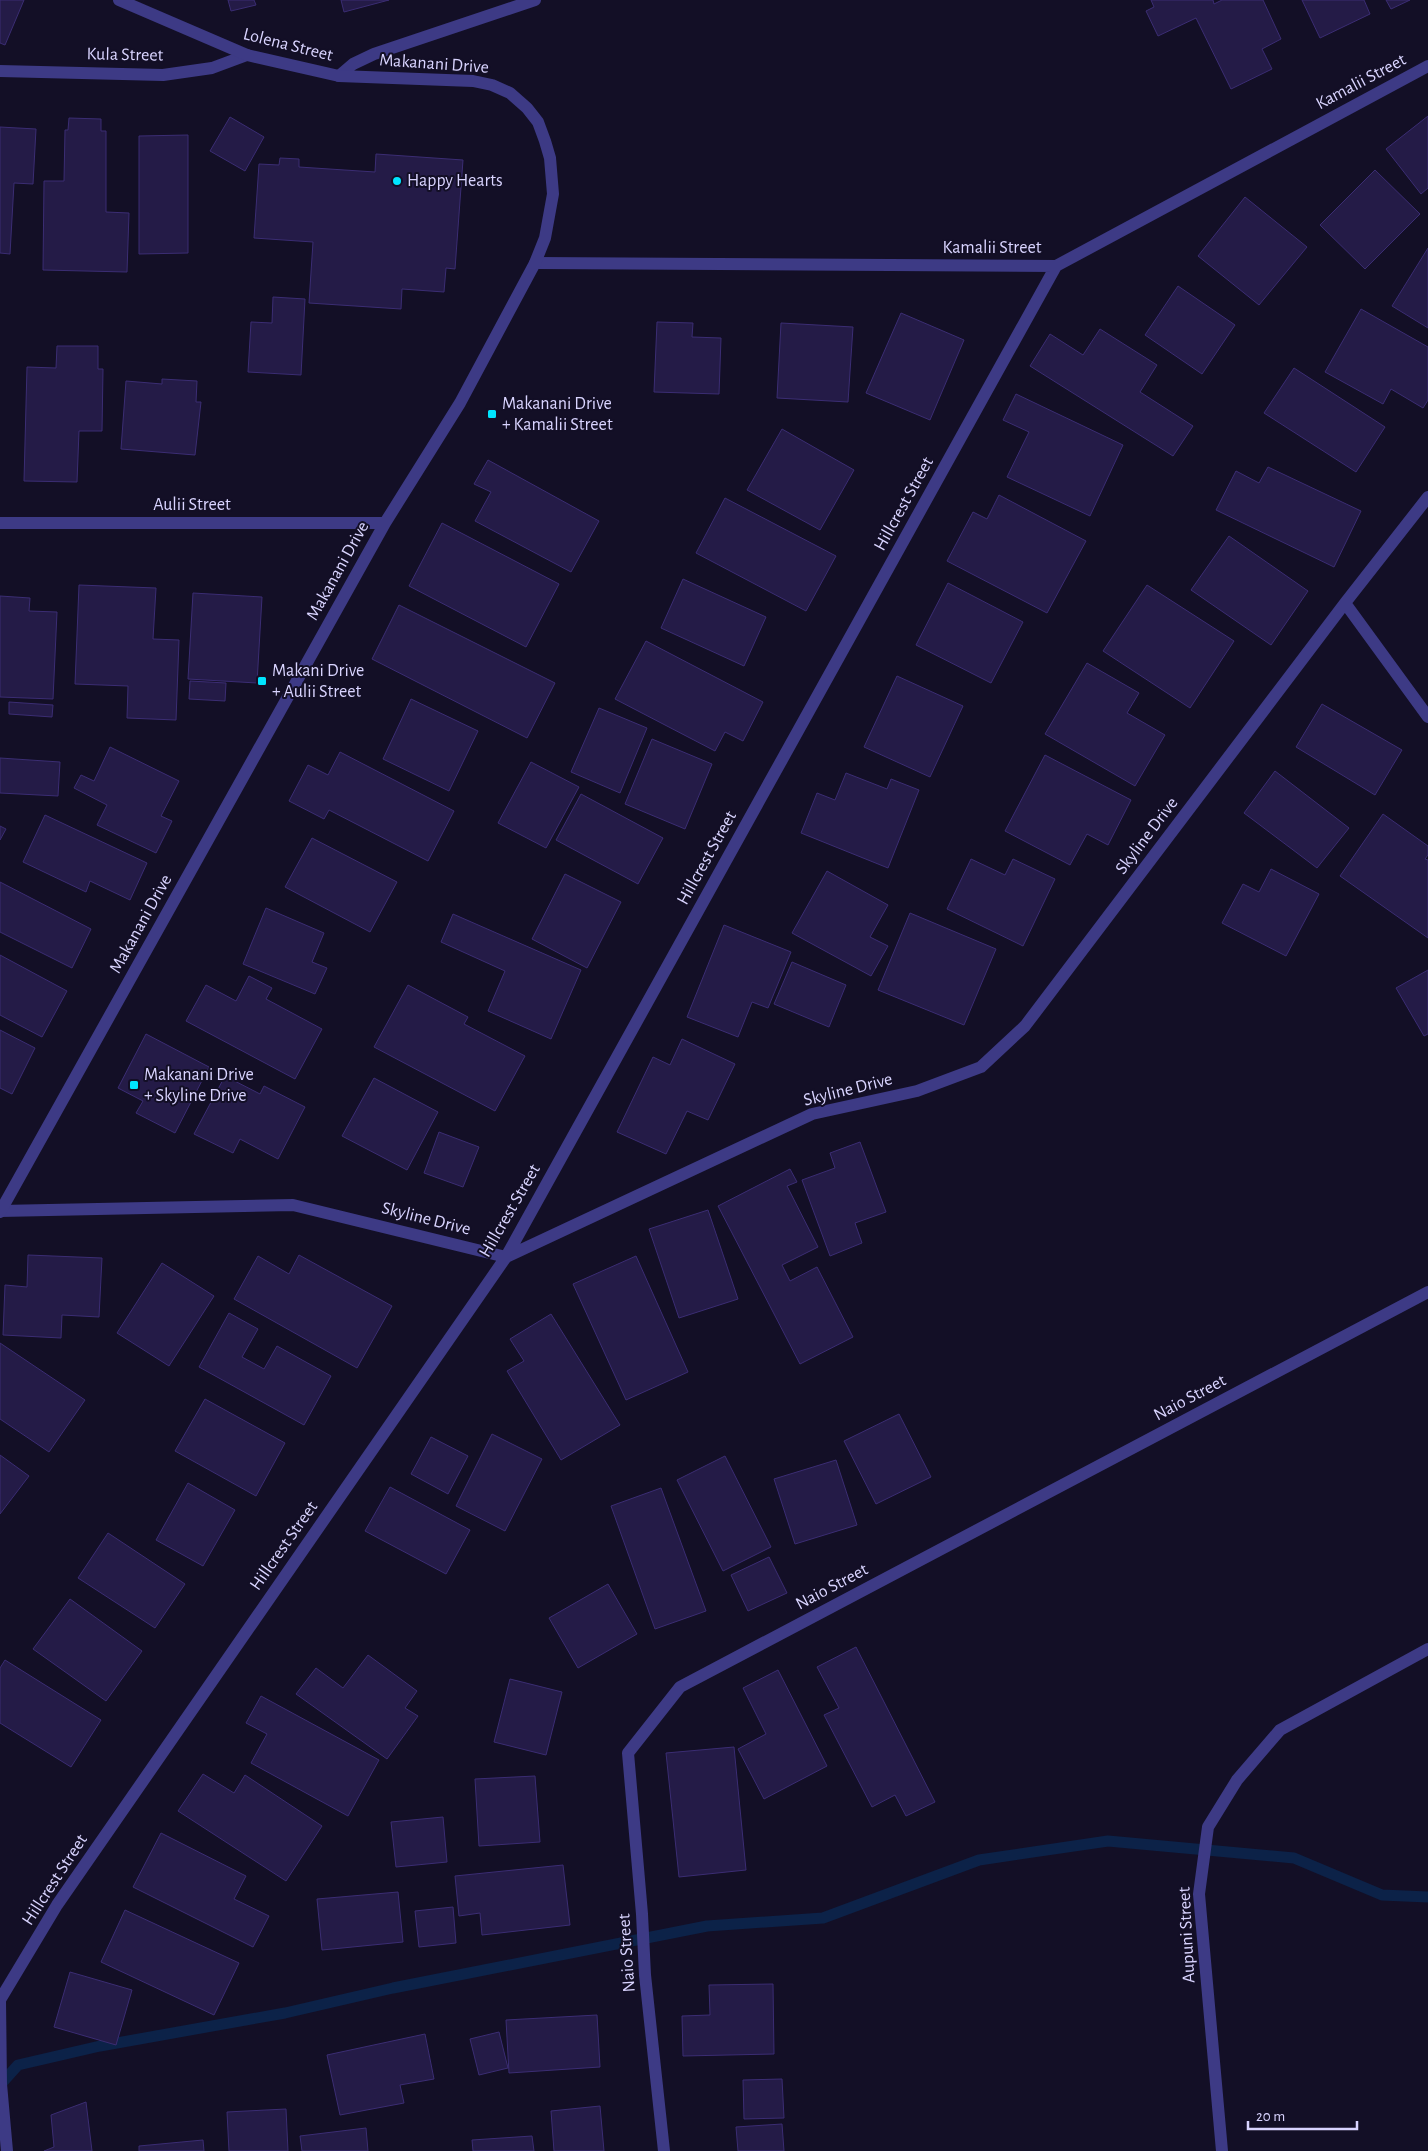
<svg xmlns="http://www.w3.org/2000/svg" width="1428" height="2151" viewBox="0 0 1428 2151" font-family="'Alegreya Sans',sans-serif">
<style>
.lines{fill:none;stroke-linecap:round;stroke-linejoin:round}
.stream{stroke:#0c2248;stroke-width:11}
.building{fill:#241b47;stroke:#3b2d73}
.minor{stroke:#3d3a85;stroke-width:12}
.tertiary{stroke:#3d3a85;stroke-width:12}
.poi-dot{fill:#00e5ff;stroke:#130f26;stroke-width:2}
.labels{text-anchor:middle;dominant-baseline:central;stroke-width:4;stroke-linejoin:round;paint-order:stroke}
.street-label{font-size:18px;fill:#d9d4ff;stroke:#130f26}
.poi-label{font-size:18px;fill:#d9d4ff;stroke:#130f26;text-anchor:start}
</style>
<rect width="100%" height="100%" fill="#130f26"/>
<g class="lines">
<path class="stream" d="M0,2085L18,2065L100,2046L285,2013L393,1988L707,1926L823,1918L979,1860L1108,1841L1294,1858L1382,1895L1428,1897"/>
</g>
<path class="building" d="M0,0H24L5,45L0,43Z
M228,0H254L256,5L231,11Z
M341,0H389L344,12Z
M1151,0H1213L1214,4L1222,0H1263L1281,39L1262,49L1272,69L1231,89L1196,18L1158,36L1146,11L1154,7Z
M1302,0H1364L1370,14L1320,38Z
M1386,0H1410L1391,9Z
M1428,116V188L1421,194L1386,149Z
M230,117L264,137L245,171L210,151Z
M69,118L101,119V131H106V212L129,213L127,272L43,270L44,181H64L65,130H68Z
M0,127L36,129L33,184L14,183L10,254L0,253Z
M188,135V253L139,254V136Z
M376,154L463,160L455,269L446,268L444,292L402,289L401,309L309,303L313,242L254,238L259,164L279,165L280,158L299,159V167L375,172Z
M1375,170L1420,214L1365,269L1320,225Z
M1245,197L1307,247L1259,305L1198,256Z
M1428,248V328L1392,306Z
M1178,286L1235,325L1202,374L1145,335Z
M273,297L305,299L301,375L248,372L251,322L272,323Z
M1361,309L1428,347V400L1423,408L1391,389L1383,404L1325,372Z
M901,313L964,340L930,420L866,393Z
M657,322L693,323L692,337L721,338L719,394L654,392Z
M781,323L853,327L848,402L777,398Z
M1100,329L1157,365L1140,392L1193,426L1173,456L1030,366L1050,334L1083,355Z
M57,346H98V369H103L102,431H79L77,482L24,481L27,367L56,368Z
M1294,368L1385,427L1356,472L1264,413Z
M162,379L197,381L196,402H201L195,455L121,449L126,381L162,384Z
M1016,394L1123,445L1090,516L1007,477L1029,432L1003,420Z
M782,429L854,470L820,530L747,490Z
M488,460L599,521L571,572L475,521L491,492L474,484Z
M1268,467L1361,511L1334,567L1216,510L1236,471L1259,483Z
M999,495L1086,541L1047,613L947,561L973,512L987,519Z
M725,498L836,556L806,611L696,553Z
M442,523L559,584L526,647L409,586Z
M1229,536L1308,591L1271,645L1191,590Z
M683,579L766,617L744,666L661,628Z
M948,583L1023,622L991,683L916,645Z
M79,585L156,588L153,639L179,640L176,720L127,718L128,686L75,684Z
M1147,585L1234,641L1190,708L1103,651Z
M193,593L262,597L257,683L188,679Z
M0,596L30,598L29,611L57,612L53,699L0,697Z
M399,605L555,683L527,738L372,659Z
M646,641L763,702L743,741L725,732L715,751L615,699Z
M1087,663L1139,693L1127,713L1165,735L1135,786L1045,734Z
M897,676L963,706L930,777L864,747Z
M190,681L226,683L225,701L189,699Z
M411,699L478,731L449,791L383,759Z
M9,702L53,705L52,717L9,714Z
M1322,704L1402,750L1375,795L1296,747Z
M599,708L647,728L620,793L571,772Z
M652,739L712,764L685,829L625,804Z
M110,747L179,781L161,816L172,821L156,853L97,825L107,805L74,788L81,775L94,781Z
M340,752L454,811L428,861L329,810L324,819L289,801L308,765L328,775Z
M1045,755L1131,800L1108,845L1087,834L1070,865L1005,831Z
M0,758L60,762L58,796L0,793Z
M531,762L579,787L546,848L498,823Z
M1275,771L1349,828L1317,868L1244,813Z
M846,773L887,789L891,779L919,790L888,868L801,833L817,793L835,800Z
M581,794L663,838L638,884L556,840Z
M1383,814L1428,846V855L1425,859L1428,860V938L1340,876Z
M45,815L147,863L130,900L90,881L86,892L23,862Z
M0,826L6,829L0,840Z
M312,838L397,882L370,932L285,887Z
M971,859L1005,875L1013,859L1055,879L1023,946L947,909Z
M1271,869L1319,894L1286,956L1222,923L1243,884L1259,892Z
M827,871L888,905L870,937L888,946L871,976L792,933Z
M565,874L621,902L587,968L532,939Z
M0,882L91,929L72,968L0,932Z
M266,908L324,933L312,962L327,968L315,994L243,964Z
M910,913L996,949L964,1025L878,990Z
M453,914L581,970L551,1039L488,1011L505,971L441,942Z
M724,925L791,952L768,1008L752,1002L738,1037L687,1017Z
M0,955L67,991L42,1037L0,1015Z
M792,962L846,985L829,1027L774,1004Z
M1428,970V1034L1424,1036L1396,988Z
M249,976L272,988L266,999L322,1029L295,1079L186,1021L206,985L236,1001Z
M408,985L468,1017L464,1024L525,1056L495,1111L374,1047Z
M0,1030L35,1048L12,1094L0,1088Z
M146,1034L209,1067L175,1133L136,1113L143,1101L118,1088Z
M682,1039L735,1064L708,1120L687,1111L666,1154L617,1132L653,1057L670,1065Z
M225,1076L260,1094L264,1086L305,1107L278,1159L240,1139L233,1153L194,1134Z
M374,1078L438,1112L407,1170L342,1136Z
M439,1132L479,1147L463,1187L424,1173Z
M860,1142L886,1212L855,1223L862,1243L830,1256L802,1180L835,1168L830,1153Z
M790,1169L797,1182L787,1186L818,1247L782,1265L790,1281L817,1267L853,1337L800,1364L718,1206Z
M708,1210L738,1299L679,1318L649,1229Z
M28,1255L102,1258L99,1317L62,1315L61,1338L3,1335L5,1285L27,1287Z
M299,1255L392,1306L357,1368L234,1299L258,1256L289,1274Z
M636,1256L688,1372L626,1400L573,1284Z
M162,1263L214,1296L169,1366L117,1333Z
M229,1313L258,1329L242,1357L264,1369L277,1346L331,1376L304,1425L199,1367Z
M551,1314L620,1425L561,1460L507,1371L524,1361L510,1339Z
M0,1343L85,1400L49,1452L0,1419Z
M205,1399L285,1443L256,1496L175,1451Z
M899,1414L931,1477L876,1504L844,1441Z
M492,1434L542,1459L505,1531L456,1506Z
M431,1437L468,1456L448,1494L411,1474Z
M0,1455L29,1476L0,1514Z
M725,1456L771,1547L723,1571L677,1480Z
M836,1460L857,1525L795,1544L774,1479Z
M188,1483L235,1510L203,1566L156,1540Z
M390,1487L470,1530L446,1574L365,1531Z
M661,1488L706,1611L655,1629L611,1506Z
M108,1533L185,1584L155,1628L78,1578Z
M769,1557L787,1593L748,1611L731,1575Z
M608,1584L637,1634L578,1668L549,1618Z
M70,1599L142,1651L106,1701L33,1649Z
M856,1647L935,1802L906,1816L895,1795L872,1807L824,1715L839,1708L817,1667Z
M368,1655L417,1691L405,1708L418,1716L387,1759L296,1694L316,1668L343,1688Z
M5,1660L101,1720L71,1767L0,1723V1668Z
M778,1670L827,1766L764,1799L738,1749L766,1734L743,1688Z
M510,1679L562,1692L546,1755L494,1742Z
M261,1696L379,1760L348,1816L251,1763L267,1734L246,1723Z
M734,1747L746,1870L679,1877L666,1753Z
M203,1774L234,1793L245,1775L322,1826L286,1881L178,1811Z
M535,1776L540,1842L479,1846L475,1779Z
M443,1817L447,1862L396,1867L391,1822Z
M161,1833L246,1876L234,1899L269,1916L253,1947L133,1887Z
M563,1865L570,1925L482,1935L480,1913L459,1916L455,1876Z
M398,1892L403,1942L322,1950L317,1899Z
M453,1907L456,1943L419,1947L415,1911Z
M125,1910L239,1963L214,2015L101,1962Z
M70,1972L132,1990L116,2045L54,2027Z
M773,1984L774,2054L683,2056L682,2016L710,2015L709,1985Z
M597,2015L600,2067L509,2073L506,2020Z
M499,2032L508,2068L479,2075L470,2039Z
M425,2034L434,2079L400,2085L404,2103L340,2115L327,2055Z
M782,2079L784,2118L744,2119L743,2080Z
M86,2102L92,2151H44L54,2147L51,2115Z
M600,2106L604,2151H554L551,2111Z
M286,2109L288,2151H229L227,2112Z
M782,2124L784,2151H738L736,2127Z
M366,2128L368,2151H302L300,2136Z
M532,2136L534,2151H473L472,2140Z
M203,2140L204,2151H139V2146Z"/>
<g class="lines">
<path class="minor" d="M0,71L163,75L212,68L247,55
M339,76L353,64L374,54L535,0
M535,263L1056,266L1428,66
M1345,603L1428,717
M0,1211L293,1205L506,1257L812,1114L917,1091L981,1067L1025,1026L1345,603L1428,497
M7,2151L1,2084L0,2000L57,1905L506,1257L1056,266
M664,2151L645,1975L642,1914L628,1753L680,1687L1428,1292
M1222,2151L1199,1894L1208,1827L1237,1780L1280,1730L1428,1649"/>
<path class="tertiary" d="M0,523H385
M0,1212L385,523L460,403L535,263L545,238L553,194L550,158L545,141L538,122L527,108L510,93L492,85L473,81L339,76L247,55L119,0"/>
</g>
<g class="poi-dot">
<circle cx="397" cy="181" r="5"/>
<rect x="487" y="409" width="10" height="10" rx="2.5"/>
<rect x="257" y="676" width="10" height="10" rx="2.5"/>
<rect x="129" y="1080" width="10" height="10" rx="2.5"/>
</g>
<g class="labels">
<g class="street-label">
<text transform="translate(288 45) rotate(14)">Lolena Street</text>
<text transform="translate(125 55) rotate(1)">Kula Street</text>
<text transform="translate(434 64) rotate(4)">Makanani Drive</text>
<text transform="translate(1361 82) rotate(-28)">Kamalii Street</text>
<text x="992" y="248">Kamalii Street</text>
<text transform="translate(904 504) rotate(-61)">Hillcrest Street</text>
<text x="192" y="505">Aulii Street</text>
<text transform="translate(338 571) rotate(-61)">Makanani Drive</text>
<text transform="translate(1147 836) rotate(-53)">Skyline Drive</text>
<text transform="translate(707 858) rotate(-61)">Hillcrest Street</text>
<text transform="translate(141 924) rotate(-61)">Makanani Drive</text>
<text transform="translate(848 1090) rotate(-14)">Skyline Drive</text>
<text transform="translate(510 1211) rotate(-60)">Hillcrest Street</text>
<text transform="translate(426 1219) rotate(14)">Skyline Drive</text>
<text transform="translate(1190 1398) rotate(-28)">Naio Street</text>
<text transform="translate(284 1546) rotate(-55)">Hillcrest Street</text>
<text transform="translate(832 1587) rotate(-28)">Naio Street</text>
<text transform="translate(55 1880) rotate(-57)">Hillcrest Street</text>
<text transform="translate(1187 1935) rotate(-93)">Aupuni Street</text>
<text transform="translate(627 1953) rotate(-94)">Naio Street</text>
</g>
<g class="poi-label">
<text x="407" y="181">Happy Hearts</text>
<text x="502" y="404">Makanani Drive<tspan x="502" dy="21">+ Kamalii Street</tspan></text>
<text x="272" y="671">Makani Drive<tspan x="272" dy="21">+ Aulii Street</tspan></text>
<text x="144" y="1075">Makanani Drive<tspan x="144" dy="21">+ Skyline Drive</tspan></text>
</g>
</g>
<path d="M1248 2121v8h109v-8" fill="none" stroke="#d9d4ff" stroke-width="2.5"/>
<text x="1256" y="2121" font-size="15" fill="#d9d4ff" stroke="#130f26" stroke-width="4" paint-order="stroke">20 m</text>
</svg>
